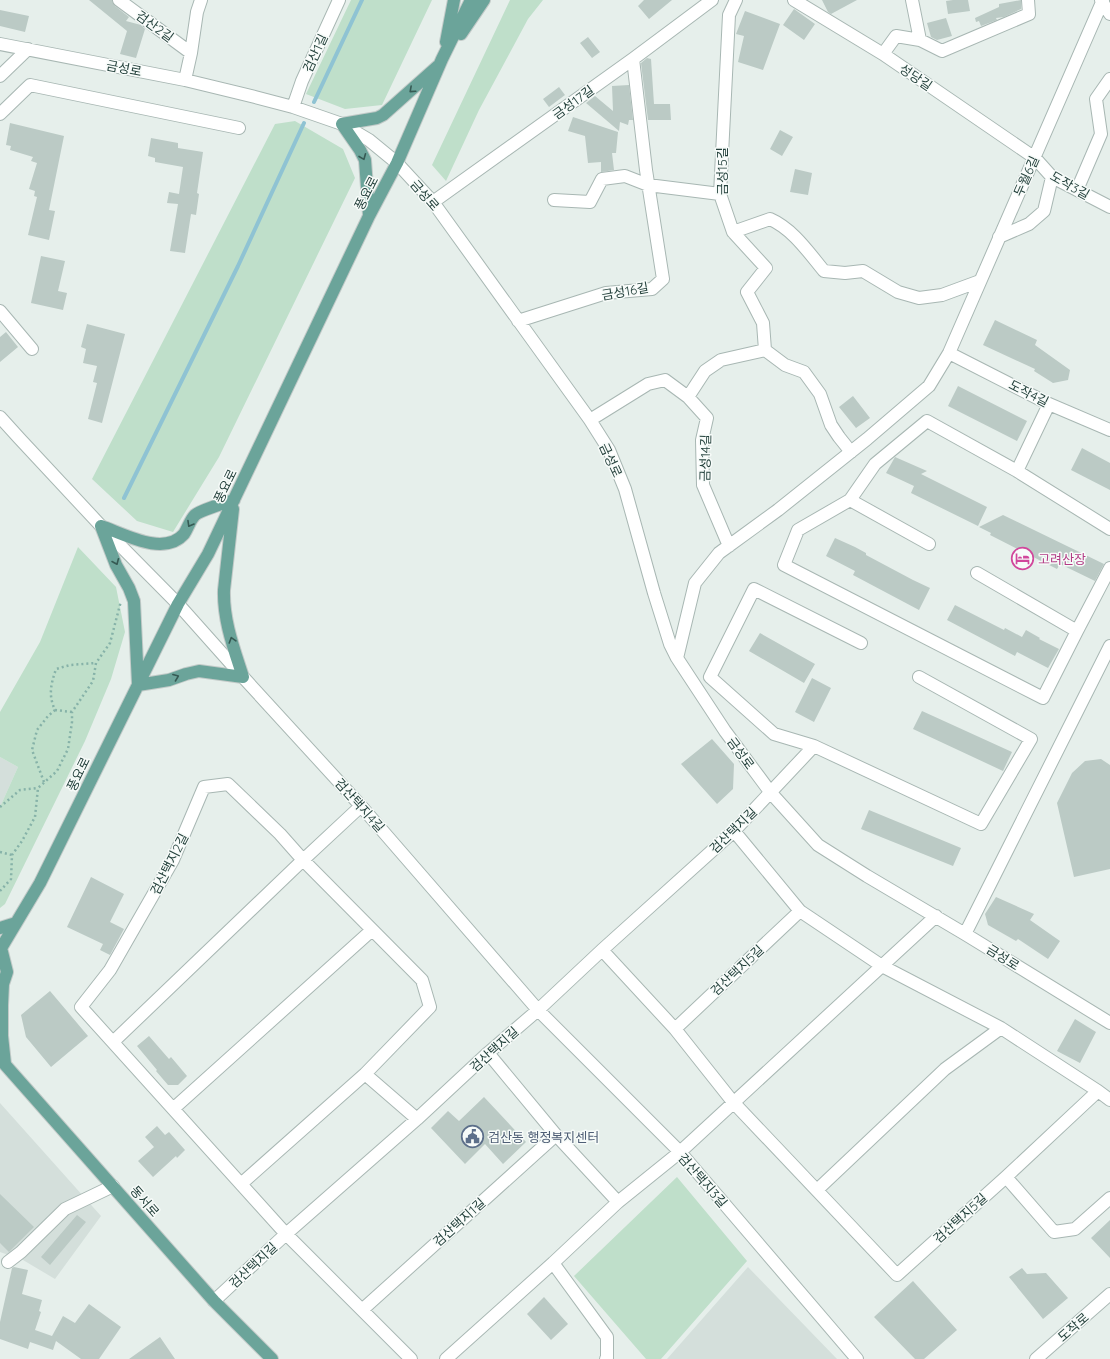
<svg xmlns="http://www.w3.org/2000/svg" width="1110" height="1359" viewBox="0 0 1110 1359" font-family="Quicksand,'Noto Sans KR',sans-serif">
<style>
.built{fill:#d4dfdb}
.green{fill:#bfdfca}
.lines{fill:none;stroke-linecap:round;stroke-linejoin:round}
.stream{stroke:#8fc3d3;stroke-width:4}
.building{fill:#bbcac5}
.minor-casing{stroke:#a8b7b3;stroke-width:14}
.major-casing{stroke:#c2cac8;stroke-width:14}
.path{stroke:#86b2a8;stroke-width:2.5;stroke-dasharray:2 3;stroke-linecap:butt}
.minor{stroke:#fff;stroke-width:12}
.major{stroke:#6ba49a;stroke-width:12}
.oneway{stroke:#365a54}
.labels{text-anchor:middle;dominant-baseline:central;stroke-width:3;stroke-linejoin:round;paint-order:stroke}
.street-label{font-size:13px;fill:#24413c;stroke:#f7fbf9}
.hotel-label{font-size:13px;fill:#b23c85;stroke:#f7fbf9;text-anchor:start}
.service-label{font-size:13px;fill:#4e5e75;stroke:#f7fbf9;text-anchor:start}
</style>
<rect width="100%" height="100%" fill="#e6efeb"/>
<path class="built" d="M0,757L18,767L0,807Z
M0,1103L101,1216L55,1279L23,1260L0,1252Z
M748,1267L837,1359H667Z"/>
<path class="green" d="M351,0H432L382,105L345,109L306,94Z
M510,0H543L528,19L479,110L446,181L432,165Z
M295,121L343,149L355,178L219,457L173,532L137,521L92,479L275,124Z
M78,547L116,587L125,632L111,679L85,741L5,904L0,908V807L18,767L0,757V712L40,642Z
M677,1177L747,1261L661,1359H646L574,1276Z"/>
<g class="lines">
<path class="stream" d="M314,102L362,0
M124,498L238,266L304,123"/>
</g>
<path class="building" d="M89,0H112L115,6L129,17L126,21L141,25L145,29L136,58L120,54L127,31Z
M644,0H672L649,19L638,6Z
M822,0H857L831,14L828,12Z
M953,0H968L970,11L948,14L946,1Z
M1021,0V9L1004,17L996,18L997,20L981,26L979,21L976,22L975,18L999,7V4Z
M794,9L815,24L804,40L783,25Z
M0,10L29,16L25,32L0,26Z
M745,11L780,24L763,70L738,62L744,36L736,34Z
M946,18L952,36L937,40L931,37L927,23Z
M588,37L600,52L592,58L580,43Z
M647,58L651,59L654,104H670L671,120H648L641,63Z
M629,85L633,120H629L628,125L620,122L619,131L586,103L595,96L613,111L612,86Z
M559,87L565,95L549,107L543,99Z
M573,117L618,132L616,153H612L614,170L601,172V162L588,163L585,136L568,131Z
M10,123L64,136L49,210L55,211L49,240L28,235L37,197L34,196L35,191L29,189L37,163L31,161L33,157L10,150L11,146L6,145Z
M780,130L793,137L782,156L770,149Z
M151,138L178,143V148L203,152L197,193L199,194L196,215L191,214L185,253L170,251L178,204L167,203L169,192L179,194L183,167L155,162V158L148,156Z
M795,169L812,173L808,195L790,192Z
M41,256L65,261L58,291L67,293L63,310L31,303Z
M995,320L1037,340L1035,345L1070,370L1068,380L1053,383L1034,371L1035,369L983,345Z
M87,324L125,334L102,423L88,419L97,383L93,382L97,366L83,363L86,349L81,347Z
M6,332L18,347L0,362V337Z
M958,386L1027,421L1017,441L948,406Z
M853,396L870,418L856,428L839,407Z
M1082,448L1110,463V490L1071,470Z
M895,457L927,471L921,474L987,507L978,526L911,493L914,486L886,473Z
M1003,515L1104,564L1095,581L1060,564L1057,569L990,535L991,533L979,527Z
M835,538L855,547L866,553V555L913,580L930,588L919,610L853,575L855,571L826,556Z
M955,605L1004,630L1005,628L1022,637L1026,630L1040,638L1039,639L1059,649L1048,668L1017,652L1015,656L947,620Z
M760,633L815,664L804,683L749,651Z
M812,678L831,688L814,722L795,712Z
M922,711L1012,752L1003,771L913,729Z
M712,739L734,764L733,789L717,804L681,764Z
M1101,759L1110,765V869L1074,877L1057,803L1072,773L1085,761Z
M869,810L961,848L953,866L861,829Z
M91,877L124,894L110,922L124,929L110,955L100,950L103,944L67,927Z
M996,897L1034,914L1030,920L1060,941L1048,959L1018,939L1016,941L988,925L985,914Z
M50,991L88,1036L51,1067L26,1037L21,1015Z
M1075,1019L1096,1032L1080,1063L1057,1051Z
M149,1036L169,1059L171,1057L187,1076L178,1085H168L156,1071L157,1070L137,1046Z
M484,1097L526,1142L503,1164L485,1144L465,1164L431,1128L448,1111L459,1121Z
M157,1126L165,1135L169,1132L185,1150L177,1158L176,1156L153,1177L138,1161L154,1147L145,1137Z
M0,1194L34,1227L9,1252L0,1243Z
M77,1215L86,1222L50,1265L41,1257Z
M1110,1220V1258L1091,1238Z
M14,1267L28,1270L22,1294L42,1300L39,1311L41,1312L35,1330L52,1336L63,1316L75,1323L89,1304L121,1327L99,1359H81L56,1341L53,1350L30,1342L28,1349L0,1339V1322L12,1268Z
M1022,1268L1027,1274L1046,1273L1068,1298L1043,1319L1009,1277Z
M913,1281L957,1330L924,1359H915L874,1317Z
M544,1297L568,1324L551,1340L527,1314Z
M160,1337L175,1359H129Z"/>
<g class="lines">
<defs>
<path id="minor" d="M119,0L191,53
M794,0L883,54L1035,158L1052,177L1110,207
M912,0L920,40L942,51L1029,14L1028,0
M1101,0L1110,14
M0,44L185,80L255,97L293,107L342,124L369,140L397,163L433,202L590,420L609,450L625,489L654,593L670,644L677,658L725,731L771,793L818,845L867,876L965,934L1110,1023
M883,54L896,36L920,40
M0,76L28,49
M185,80L191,53L197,12L201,0
M293,107L302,81L339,0
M0,114L30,85L239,128
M1077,190L1101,134L1096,99L1110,79
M554,200L590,202L602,179L625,176L648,185L720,194
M433,202L633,59L712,0
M733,232L770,219C793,229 809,253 824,271L845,273L863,271L898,292L919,298L942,295L980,281
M999,237L1029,224L1044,211L1052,177
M0,311L32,349
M518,321L606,293L652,289L663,279L646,170L633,59
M765,350L785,365L804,372L820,394L831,425L839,437L851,452
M949,353L1049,404L1110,430
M688,397L705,371L721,360L765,350L763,323L747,292L766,268L733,232L720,194L729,15L736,0
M0,417L19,438L101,526L178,604L243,677L361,806L538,1010L680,1152L857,1359
M590,420L648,384L665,380L688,397L707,418L702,440L703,485L729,546
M1017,471L1049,404
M850,500L929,544
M1110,529L1017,471L927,421L875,464L850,500L798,530L784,565L1043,698L1077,631L1110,568
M977,573L1077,631
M677,658L695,583L719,553L778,510L867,439L929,386L949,353L1103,0
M814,746L981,824L1031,739L919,677
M734,831L800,911L882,966L1001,1028L1098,1091L1110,1100
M965,934L1110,646
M602,950L675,1029L733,1102L897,1275L1006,1177L1098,1091
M675,1029L800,911
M113,1042L303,860L361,806
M488,1053L556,1135L618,1202
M365,1074L417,1119
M173,1109L372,930
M1006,1177L1054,1232L1075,1229L1110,1198
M241,1184L365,1074L430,1007L422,980L303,860L280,834L228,784L204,787L173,860L110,970L81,1007L286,1234L411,1359
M817,1190L945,1069L1001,1028
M8,1262L21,1252L65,1209L113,1186
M553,1263L607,1337V1358L606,1359
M214,1301L286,1234L417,1119L488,1053L538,1010L602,950L734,831L814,746L774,734L710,677L754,589L861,643
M362,1310L556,1135
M446,1359L553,1263L618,1202L680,1152L936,916
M1036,1359L1110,1294"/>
<path id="major" d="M461,34L484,0
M446,42L454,0
M369,215L365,160L360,150L342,124L377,118L383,115L438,66
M101,526L116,565L129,588L134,601L138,684
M101,526C124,534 164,557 184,534C188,528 190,520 195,515C199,511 227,502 234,500
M138,685L169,680L186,674L199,671L243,677C234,649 223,620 224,590L233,509
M0,928L16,923
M1,948L7,972L3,984L2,1005V1036L5,1064
M0,950L40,883L178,604L208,554L369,216L397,163L442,59L471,0
M0,1059L214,1301L272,1359"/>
</defs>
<use href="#minor" class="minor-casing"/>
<use href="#major" class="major-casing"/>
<path class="path" d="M55,710L72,712
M44,782L32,750L37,730L48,716L55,710C48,695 51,684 56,669L70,665L96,663
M0,807L20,790L38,788
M0,852L12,855
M0,891L11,879L12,855L22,841L35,817L38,788L57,771L68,749L72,722V712L93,681L96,663L110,643L121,601"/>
<use href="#minor" class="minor"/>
<use href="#major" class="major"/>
</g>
<defs><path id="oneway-chevron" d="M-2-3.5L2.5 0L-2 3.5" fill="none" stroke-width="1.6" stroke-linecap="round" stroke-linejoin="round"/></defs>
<g class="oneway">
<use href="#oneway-chevron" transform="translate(412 90) rotate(138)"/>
<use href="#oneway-chevron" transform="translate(363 157) rotate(68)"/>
<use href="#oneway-chevron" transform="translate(190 524) rotate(120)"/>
<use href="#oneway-chevron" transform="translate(116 562) rotate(67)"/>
<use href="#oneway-chevron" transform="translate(232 640) rotate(-107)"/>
<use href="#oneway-chevron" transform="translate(176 677) rotate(-21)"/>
</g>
<defs>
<symbol id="hotel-ring" viewBox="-11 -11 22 22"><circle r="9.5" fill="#f7fbf9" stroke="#d1479c" stroke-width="1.5"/><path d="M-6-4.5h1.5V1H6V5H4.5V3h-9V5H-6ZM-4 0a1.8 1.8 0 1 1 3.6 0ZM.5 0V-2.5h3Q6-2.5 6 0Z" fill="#d1479c"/></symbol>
<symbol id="civic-ring" viewBox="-11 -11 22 22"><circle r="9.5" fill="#f7fbf9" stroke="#5c6f8a" stroke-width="1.5"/><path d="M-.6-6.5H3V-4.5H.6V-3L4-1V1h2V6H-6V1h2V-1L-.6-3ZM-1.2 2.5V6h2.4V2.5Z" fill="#5c6f8a"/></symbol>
</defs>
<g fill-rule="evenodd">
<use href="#hotel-ring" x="1010" y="546" width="25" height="25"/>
<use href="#civic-ring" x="460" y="1124" width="25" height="25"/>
</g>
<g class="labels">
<g class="street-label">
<text transform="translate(155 26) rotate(36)">검산2길</text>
<text transform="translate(315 53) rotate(-65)">검산1길</text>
<text transform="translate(124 68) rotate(11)">금성로</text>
<text transform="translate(916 77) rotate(34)">성당길</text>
<text transform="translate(573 102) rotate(-36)">금성17길</text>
<text transform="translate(722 171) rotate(-90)">금성15길</text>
<text transform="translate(1026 176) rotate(-66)">두월6길</text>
<text transform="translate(1070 185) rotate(30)">도작3길</text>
<text transform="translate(366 193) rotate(-63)">풍요로</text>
<text transform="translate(425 195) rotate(49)">금성로</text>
<text transform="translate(625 291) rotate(-10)">금성16길</text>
<text transform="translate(1029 393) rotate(27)">도작4길</text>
<text transform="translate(705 458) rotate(-89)">금성14길</text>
<text transform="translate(611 460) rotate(65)">금성로</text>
<text transform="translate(225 486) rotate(-64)">풍요로</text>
<text transform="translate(741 753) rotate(54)">금성로</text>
<text transform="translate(78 774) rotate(-64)">풍요로</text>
<text transform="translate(360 805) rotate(48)">검산택지4길</text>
<text transform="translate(733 830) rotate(-44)">검산택지길</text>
<text transform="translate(169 864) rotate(-63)">검산택지2길</text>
<text transform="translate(1003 957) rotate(32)">금성로</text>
<text transform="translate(737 970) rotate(-43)">검산택지5길</text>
<text transform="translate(494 1049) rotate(-42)">검산택지길</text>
<text transform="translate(703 1180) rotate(49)">검산택지3길</text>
<text transform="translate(145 1201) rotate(49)">동서로</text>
<text transform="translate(960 1218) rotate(-42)">검산택지5길</text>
<text transform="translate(459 1222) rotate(-42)">검산택지1길</text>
<text transform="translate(253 1265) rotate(-43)">검산택지길</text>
<text transform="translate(1073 1327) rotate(-41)">도작로</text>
</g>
<g class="hotel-label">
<text x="1038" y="559">고려산장</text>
</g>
<g class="service-label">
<text x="488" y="1137">검산동 행정복지센터</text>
</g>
</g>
</svg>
